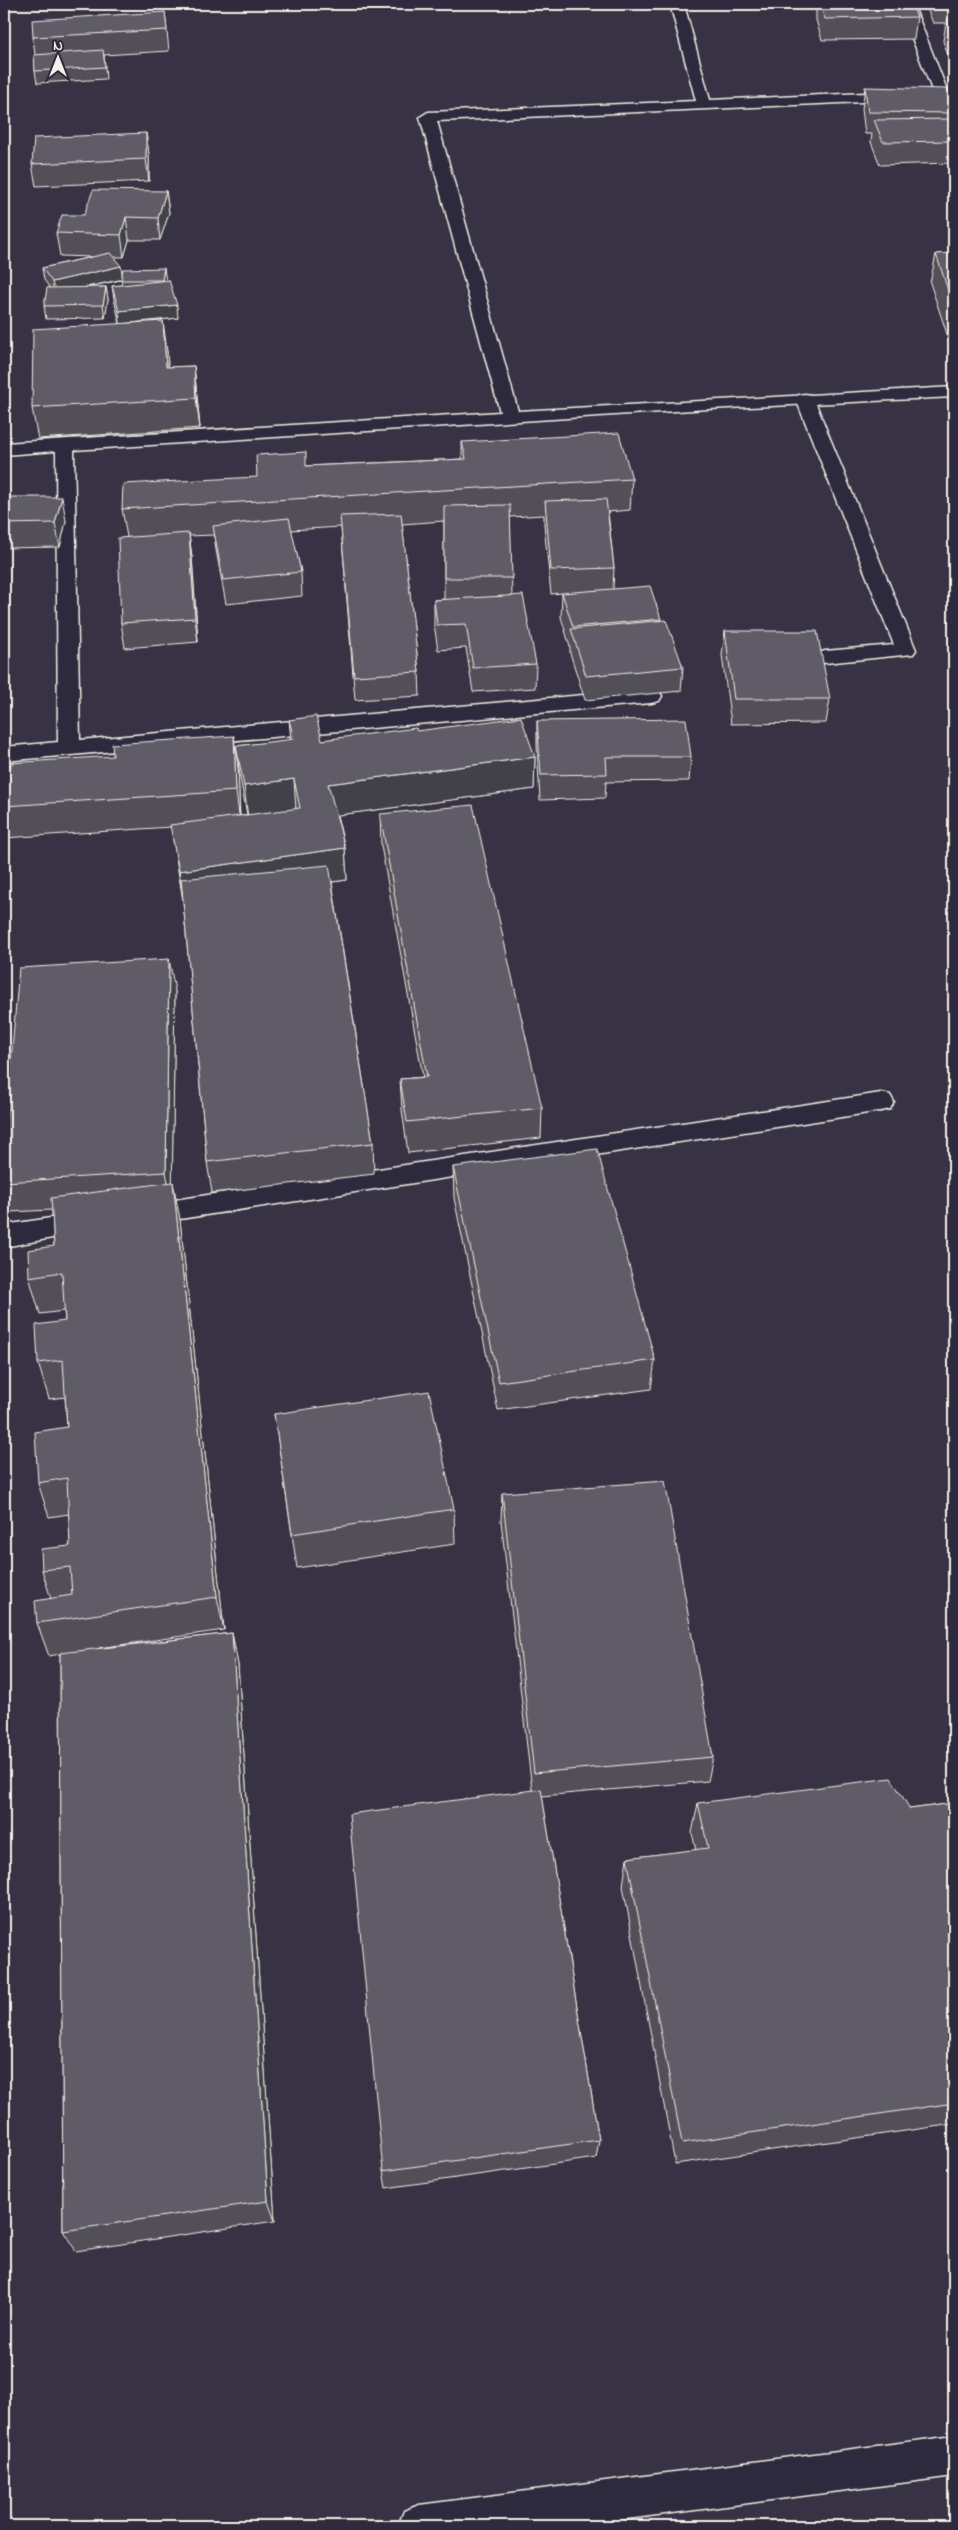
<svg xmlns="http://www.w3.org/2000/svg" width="958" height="2530" viewBox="0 0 958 2530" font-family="'Indie Flower',sans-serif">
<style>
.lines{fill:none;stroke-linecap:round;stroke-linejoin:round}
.service-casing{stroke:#f4f1e8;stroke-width:3}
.minor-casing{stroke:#f4f1e8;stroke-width:3}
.service{fill:#2f2a3d;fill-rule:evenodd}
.minor{fill:#2f2a3d;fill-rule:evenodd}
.wall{fill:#524f59;stroke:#f4f1e8}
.shaded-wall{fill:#424048;stroke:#f4f1e8}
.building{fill:#5f5c67;stroke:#f4f1e8}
</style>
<rect width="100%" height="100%" fill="#373244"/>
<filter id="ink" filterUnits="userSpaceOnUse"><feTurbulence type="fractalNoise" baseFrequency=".02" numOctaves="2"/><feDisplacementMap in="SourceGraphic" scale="10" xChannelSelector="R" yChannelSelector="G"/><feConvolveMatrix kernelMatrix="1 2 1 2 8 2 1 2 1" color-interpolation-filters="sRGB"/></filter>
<g filter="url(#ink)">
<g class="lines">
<defs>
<path id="service" d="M805,394L811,395L814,399L916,650L913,654L825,663L818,661L815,657L818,653L825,651L894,645L796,399L799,395Z"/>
<path id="minor" d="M670,4H684L710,100L932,90L899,4H913L947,90H954V98L437,121L518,411L954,387V397L708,409L74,450L80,740L651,689L659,691L662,696L659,701L651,703L4,761V747L58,742L56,451L4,455V443L500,412L420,117L428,112L696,101Z
M881,1093L890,1095L894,1102L890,1109L881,1111L141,1225L131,1222L128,1215L131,1208L141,1205Z
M91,1212L101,1215L105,1222L101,1229L4,1247V1225Z
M954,2436V2476L573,2526H398L404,2511L419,2505Z"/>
</defs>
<use href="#service" class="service-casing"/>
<use href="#minor" class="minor-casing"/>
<use href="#service" class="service"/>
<use href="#minor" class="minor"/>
</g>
<path class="wall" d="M813,4H911L917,17L914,39L822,40L816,20V12Z
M926,4H954V72L943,41L946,23H933L926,6Z
M165,12L169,51L104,55L106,79L37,83L35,71V55L33,37Z
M865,87L953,113L952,119H954V163L880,165L871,142L872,134H865L862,109Z
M146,133L149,155V181L36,186L32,164Z
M166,191L169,213L160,240H129L124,257H114L122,272L166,280L178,318L133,323L167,351L168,367L194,366L200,428L38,439L32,408L120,324L114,299L112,286L122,285L121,280L88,287H106L108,299L105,318L46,319L44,306L50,288L44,280L42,268L92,257L60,256L56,233L84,215Z
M954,253V355L930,283L936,254Z
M462,442L632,479L630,510L608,512L614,568L613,589L661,619V621L683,667L681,691L585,700L570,653V647L561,617L562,593L551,594L544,525V515L510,517L512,596L536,664L535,688L473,692L466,648L438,650L434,624V600L444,599V521L402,524L419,672L420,696L355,700L341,527L291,530L301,572L302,596L226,604L216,550L214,535L189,536L192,557L198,642L125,648L121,623L127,537L122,509L306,466L462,459Z
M4,497L66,521L60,547L4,548Z
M725,631L830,699L826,723L731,724L722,655Z
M289,720L322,740L417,731L535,757L534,789L337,815L345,848L347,880L332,882L373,1143L374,1174L212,1193L207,1162L183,901L171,827L4,838V769L238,768L240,816L247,815L240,778L236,746L291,740Z
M537,721L691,757L689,781L606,782L605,798L540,800L537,746Z
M380,814L542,1108L541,1138L408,1153L402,1110L400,1079L423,1077L381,846Z
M175,991L172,1182L180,1220L224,1630L99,1648L232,1633L238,1665L275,2221L76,2251L63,2231L60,1654L49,1656L37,1623L51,1599L42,1570L70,1546L69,1514L49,1517L38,1483L67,1427L65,1397L49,1399L38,1363L65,1321L64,1311L40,1314L29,1277L54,1246L52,1210L9,1212L4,1194V1143Z
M453,1167L655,1360L651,1389L498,1410L454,1198Z
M274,1414L454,1509L455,1544L297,1568Z
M502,1493L713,1757L708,1781L542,1796L599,2140L596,2158L386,2188L383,2171L532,1790L501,1521Z
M698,1803L910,1809L954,1803V2124L675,2164L623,1886L627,1858L696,1850L692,1833Z"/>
<path class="shaded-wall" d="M146,133L149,155V181L146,159Z
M166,191L169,213L160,240L158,218Z
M126,217L129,240L124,257L121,235Z
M121,266L123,279L55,294L52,282Z
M164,268L166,281L164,292L162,280Z
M106,287L108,299L105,318L103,305Z
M177,305L178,318L120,324L119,311Z
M163,321L167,351L170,398L166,367Z
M194,366L197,396L200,428L196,398Z
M62,497L66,521L60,547L55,523Z
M189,533L192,557L198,642L195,618Z
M234,736L238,768L240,822L236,791Z
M535,757L534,789L331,816L328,784Z
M294,779L296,811L248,818L244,786Z
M345,848L347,880L184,902L179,871Z
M169,959L175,991L172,1202L166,1172Z
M173,1182L180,1220L224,1630L217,1597Z
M232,1633L238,1665L275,2221L268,2201Z"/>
<path class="building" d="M820,4H911L917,17L825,19Z
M165,12L167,30L33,37L32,20Z
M947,20H954V40Z
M103,50L105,67L35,71L34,55Z
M865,87L948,89L953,113L868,112Z
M954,119V141L883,142L874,120Z
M146,133V159L32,164L34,138Z
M93,190L166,191L158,218L126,217L121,235L56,233L62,215H84Z
M110,253L121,266L52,282L42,268Z
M954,253V308L936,254Z
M164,268L162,280H121L123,269Z
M169,280L177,305L119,311L112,286Z
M106,287L103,305L44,306L47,288Z
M163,321L166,367L194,366L196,398L32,408L33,329Z
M619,433L632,479L122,509L123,484L257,477L256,455L306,452V466L466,459L462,442Z
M4,497H62L55,523L4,524Z
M606,499L614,568L551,570L545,501Z
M510,505L512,578H444V506Z
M401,514L419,672L354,676L340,516Z
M289,518L301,572L223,580L213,526Z
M189,533L195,618L121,623L118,538Z
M650,586L661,619L573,627L562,593Z
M523,595L536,664L473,668L466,624L437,625L434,600Z
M666,620L683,667L586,676L571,629Z
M725,631H817L830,699H734Z
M316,716L322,740L416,728L417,731L521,717L535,757L328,784L345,848L179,871L170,825L300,808L294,779L244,786L236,746L294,739L289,720Z
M686,719L691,757H606L607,774L541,775L537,721Z
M234,736L236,791L4,806V769H10L11,763L113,756L112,744Z
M473,805L542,1108L407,1122L400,1079L427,1077L380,814Z
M329,865L373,1143L207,1162L181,879Z
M169,959L166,1172L4,1182V1143L19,968Z
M597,1149L655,1360L499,1382L453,1167Z
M173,1182L217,1597L37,1623L35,1601L72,1595L70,1567L42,1570L41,1549L70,1546L67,1478L38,1483L35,1432L67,1427L63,1360L38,1363L36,1325L65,1321L62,1272L29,1277L28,1250L54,1246L51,1198Z
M429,1391L454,1509L292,1534L274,1414Z
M665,1481L713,1757L534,1773L502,1493Z
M232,1633L268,2201L63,2231L60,1653Z
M891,1778L910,1809L954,1803V2103L682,2143L627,1858L708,1848L698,1803Z
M541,1789L599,2140L383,2171L349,1814Z"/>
</g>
<rect width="958" height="2530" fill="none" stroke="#2f2a3d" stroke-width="20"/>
<rect x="10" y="10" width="938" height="2510" fill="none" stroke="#f4f1e8" stroke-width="2" filter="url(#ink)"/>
<g transform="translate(58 58)" stroke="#2f2a3d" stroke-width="4" paint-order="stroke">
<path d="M0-4L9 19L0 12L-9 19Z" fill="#f4f1e8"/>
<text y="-8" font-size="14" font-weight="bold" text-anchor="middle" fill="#f4f1e8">N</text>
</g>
</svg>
